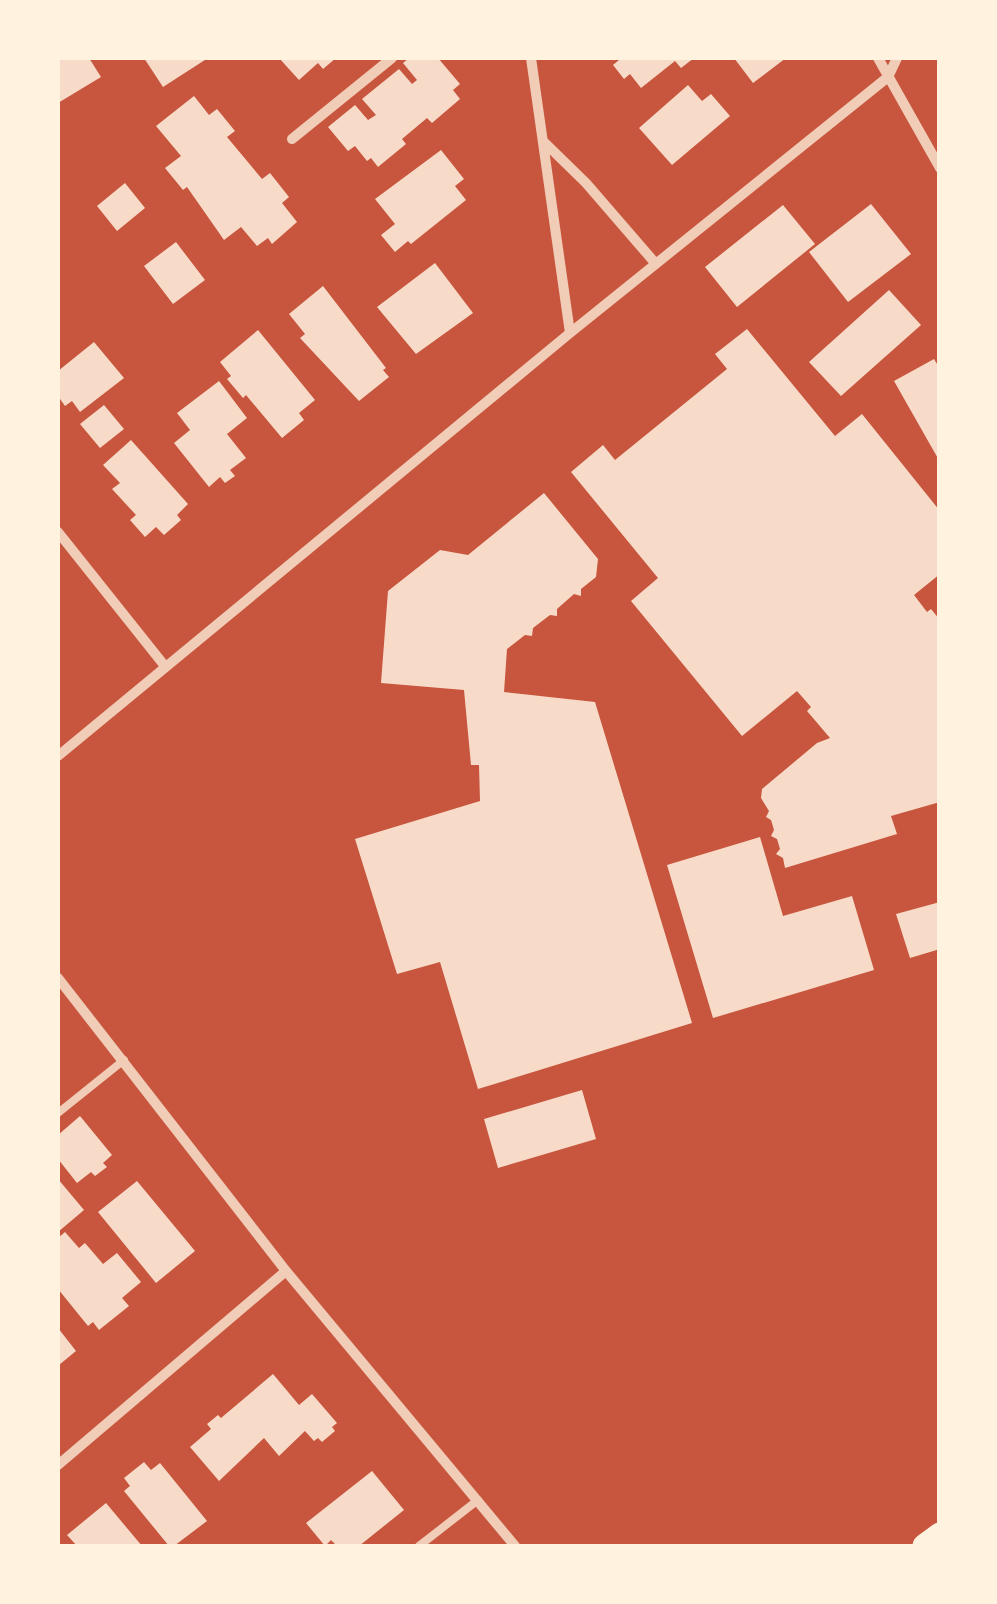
<svg xmlns="http://www.w3.org/2000/svg" width="997" height="1604" viewBox="0 0 997 1604" font-family="Jost,sans-serif">
<style>
.building{fill:#f7dbc8}
.lines{fill:none;stroke-linecap:round;stroke-linejoin:round}
.service{stroke:#f1ccb7;stroke-width:8}
.minor{stroke:#f1ccb7;stroke-width:10}
.primary{stroke:#fff3e0;stroke-width:25}
</style>
<rect width="100%" height="100%" fill="#c8553d"/>
<path class="building" d="M58,58H89L101,77L58,103Z
M144,58H208L163,87Z
M279,58H336L323,69L318,63L299,80Z
M409,58H438L460,84L453,90L460,99L432,123L427,118L402,139L406,144L378,167L371,158L367,161L355,146L348,151L328,127L355,105L368,120L376,115L362,99L399,69L412,84L417,80L403,63Z
M617,58H694L681,68L675,61L641,88L630,74L624,79L613,65L619,60Z
M734,58H786L753,83Z
M688,85L702,101L711,94L730,116L672,165L639,128Z
M194,96L209,115L217,109L235,131L227,137L262,179L270,173L289,197L282,203L297,222L272,244L268,238L257,246L241,227L224,240L187,187L183,190L165,168L181,156L156,126Z
M441,150L464,179L455,186L466,200L411,244L408,241L395,252L381,235L395,224L375,199Z
M125,183L145,208L117,231L97,206Z
M871,204L911,254L848,302L809,252Z
M783,205L815,244L737,307L705,267Z
M176,242L205,280L173,304L144,266Z
M435,263L473,313L416,354L377,307Z
M323,286L386,368L383,370L389,377L359,401L300,338L305,334L289,314Z
M889,290L921,325L841,396L809,362Z
M747,329L835,436L862,414L940,511V574L914,595L927,612L931,609L940,620V802L891,816L897,834L785,868L783,858L776,854L780,849L777,839L771,836L774,830L771,820L766,817L769,811L761,798L762,789L817,743L830,738L807,711L811,707L797,691L742,736L631,601L658,578L571,472L603,445L615,460L727,369L715,354Z
M258,330L315,400L299,413L304,420L282,438L246,395L243,398L227,379L231,376L220,362Z
M94,342L124,378L80,412L72,401L65,406L58,396V371Z
M934,359L940,369V462L894,381Z
M219,381L247,418L227,434L246,458L230,470L235,476L225,483L220,477L209,487L174,443L190,430L177,413Z
M104,405L124,429L100,448L80,424Z
M131,440L188,504L177,515L181,520L164,535L156,527L145,537L130,520L136,515L112,489L120,483L103,465Z
M544,493L598,559L596,577L581,589V596L574,594L557,609V616L550,615L533,628L532,636L525,635L507,649L504,692L595,702L692,1023L478,1089L440,962L397,974L355,839L480,801L479,765H471L464,690L381,683L388,591L440,550L468,555Z
M760,837L783,916L852,896L874,970L713,1018L667,865Z
M940,902V949L910,958L896,914Z
M582,1090L596,1139L498,1168L484,1119Z
M80,1116L112,1155L103,1163L107,1167L95,1176L91,1172L77,1183L58,1159V1135Z
M58,1179L84,1210L58,1232Z
M137,1181L195,1251L156,1283L98,1212Z
M65,1232L79,1248L85,1243L103,1264L117,1253L141,1282L122,1298L129,1306L99,1330L93,1322L88,1326L58,1289V1238Z
M58,1328L76,1351L59,1365L58,1362Z
M273,1374L299,1405L312,1394L337,1423L332,1427L335,1431L322,1442L318,1438L314,1441L305,1431L279,1456L264,1438L219,1481L190,1447L211,1429L207,1424L218,1415L221,1418Z
M144,1462L151,1470L160,1463L207,1521L174,1546H169L124,1491L130,1486L124,1478Z
M372,1471L404,1510L359,1546H337L331,1540L325,1546L306,1523Z
M106,1503L142,1546H77L67,1535Z"/>
<g class="lines">
<path class="service" d="M58,1113L124,1060
M419,1546L478,1500"/>
<path class="minor" d="M531,58L570,333
M878,58L940,168
M292,139L392,58
M545,143L586,183L656,264
M58,532L164,665
M58,756L570,333L888,77L897,58
M58,978L286,1271L515,1546
M58,1465L286,1271"/>
<path class="primary" d="M925,1546L940,1535"/>
</g>
<rect width="997" height="1604" fill="none" stroke="#fff3e0" stroke-width="120"/>
</svg>
